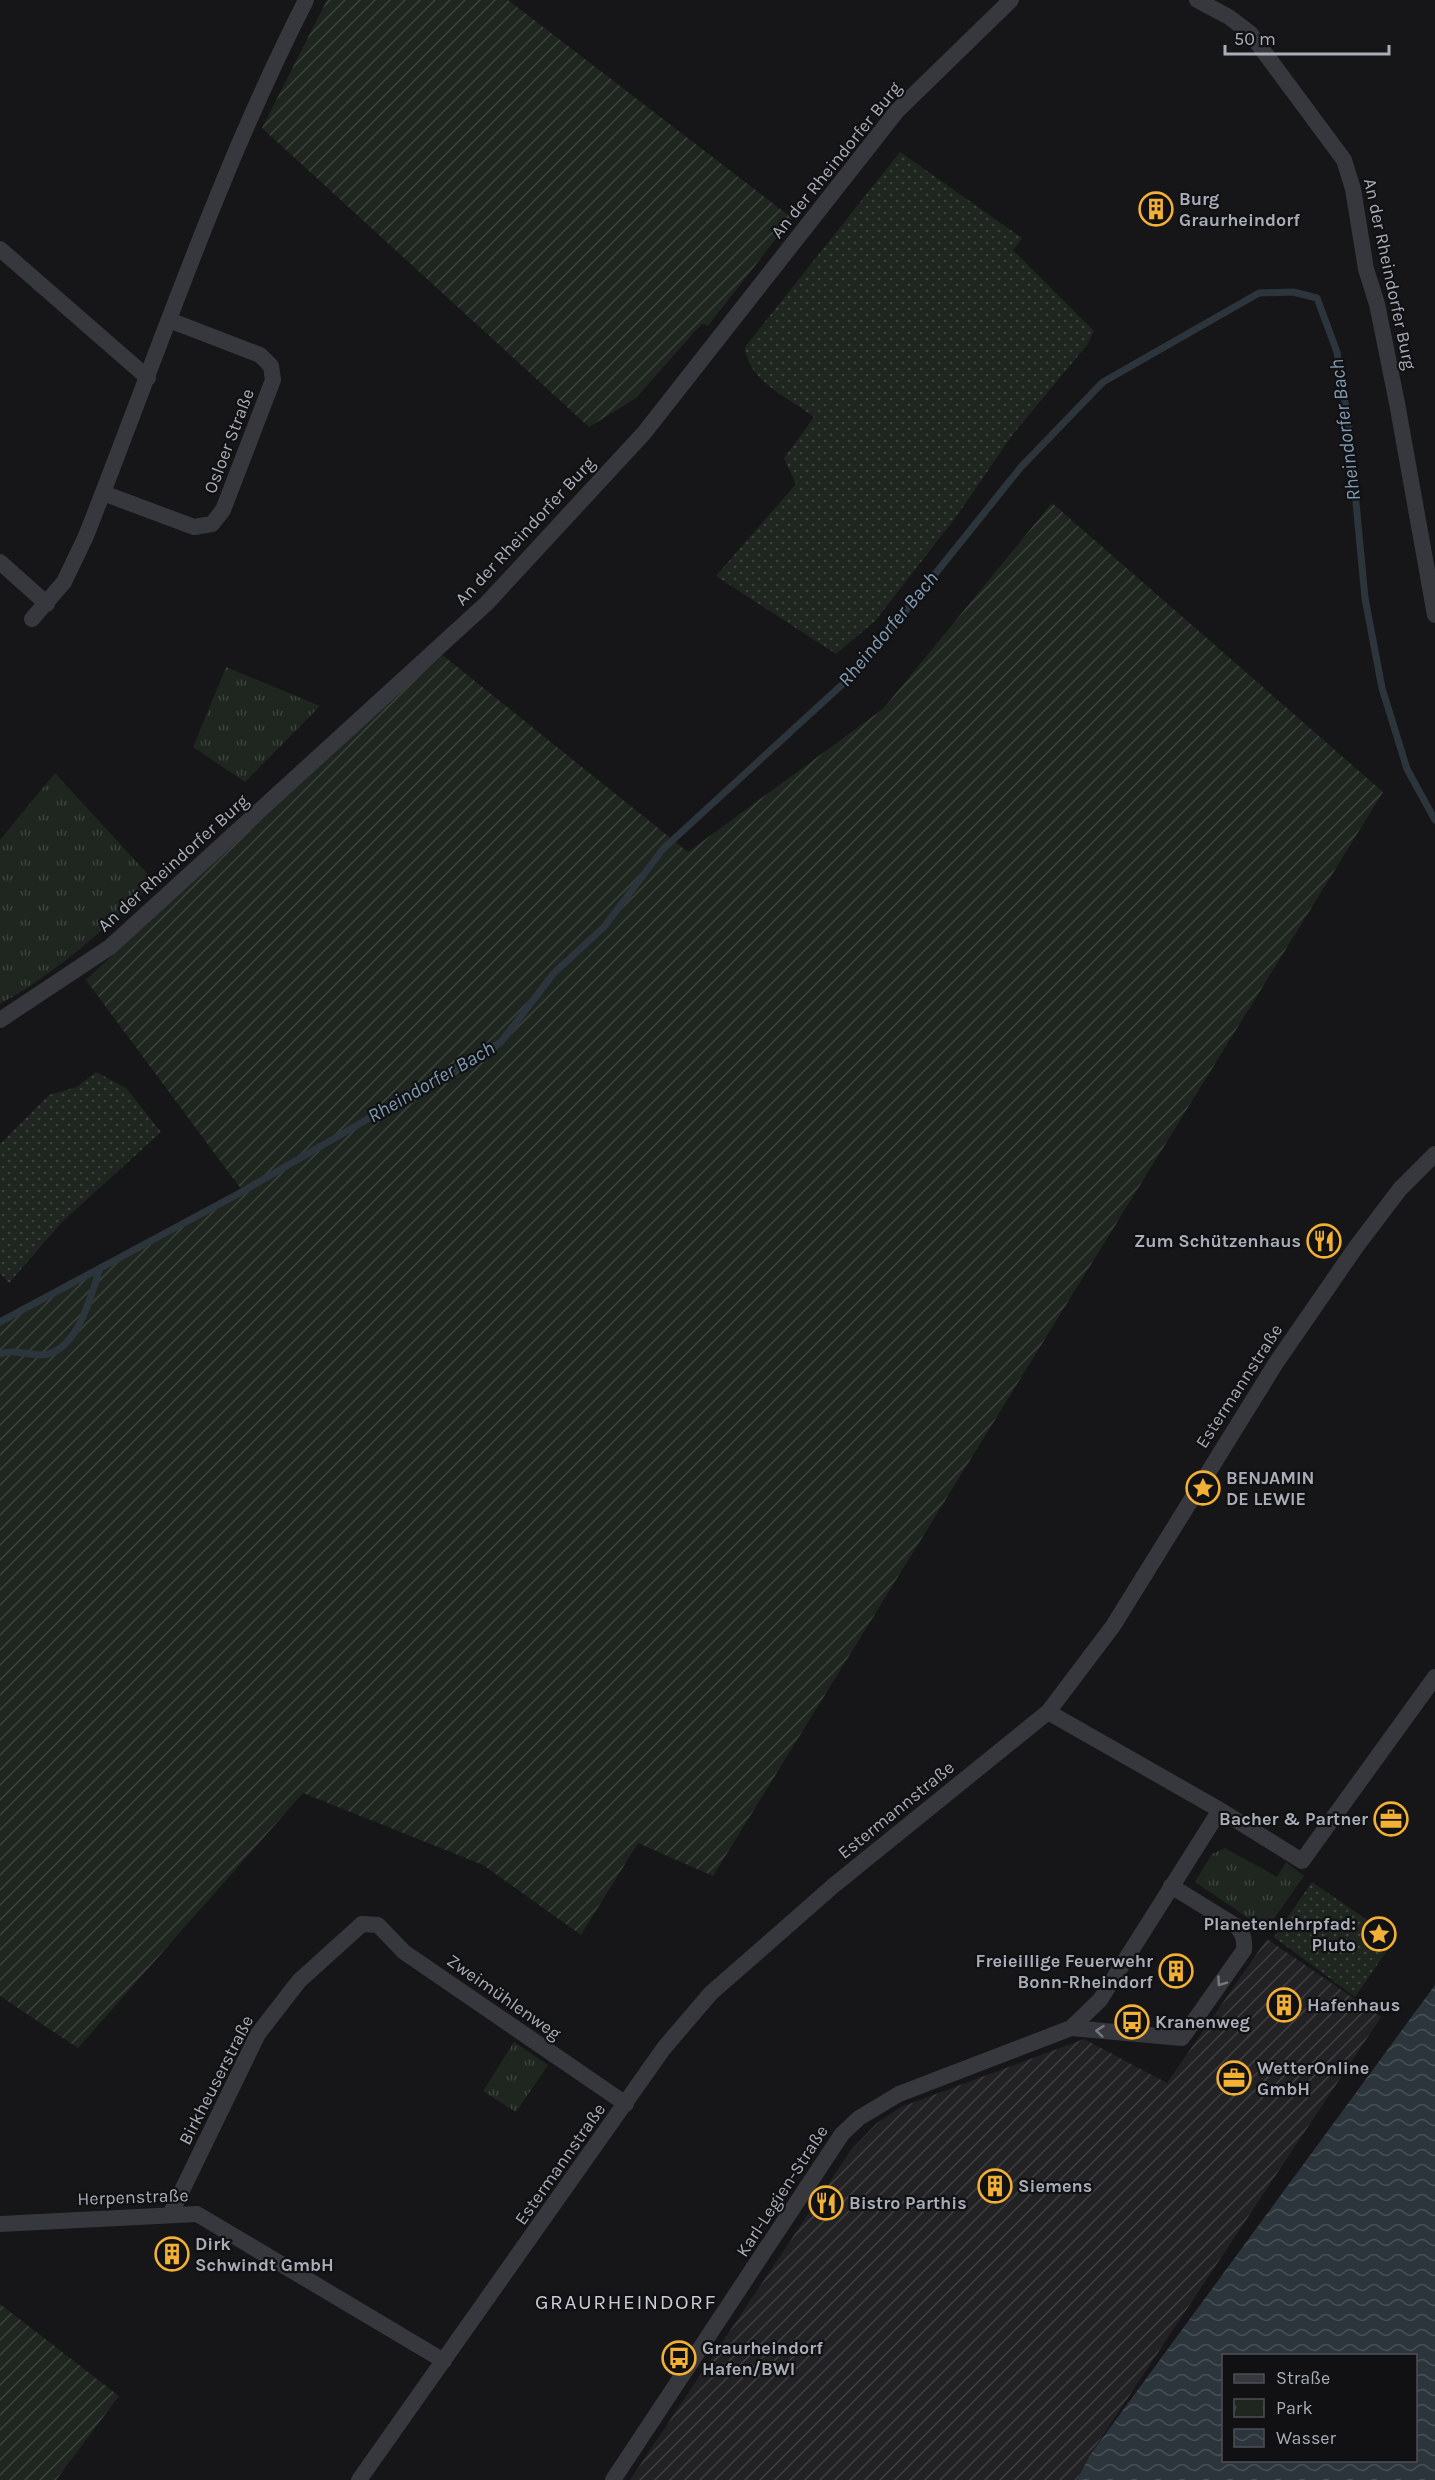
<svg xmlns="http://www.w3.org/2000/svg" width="1435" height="2480" viewBox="0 0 1435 2480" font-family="Karla,sans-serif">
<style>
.industrial{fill:url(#industrial-furrows)}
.grass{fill:url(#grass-dots)}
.park{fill:url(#park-tufts)}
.garden{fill:url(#garden-furrows)}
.water{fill:url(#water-waves);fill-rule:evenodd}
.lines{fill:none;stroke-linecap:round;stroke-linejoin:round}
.stream{stroke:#2c353c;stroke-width:7}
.minor{stroke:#37383d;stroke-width:16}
.oneway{stroke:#757881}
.labels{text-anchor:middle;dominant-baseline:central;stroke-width:4.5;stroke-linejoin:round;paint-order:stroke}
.street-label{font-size:18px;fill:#a8adb8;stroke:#111113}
.poi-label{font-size:18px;font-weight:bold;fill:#a8adb8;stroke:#111113;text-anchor:start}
.water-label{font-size:20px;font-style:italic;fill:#7f9bb3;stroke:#111113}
.quarter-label{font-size:21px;letter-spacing:1.5px;fill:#c9ccd4;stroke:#111113}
</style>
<defs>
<pattern id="industrial-furrows" width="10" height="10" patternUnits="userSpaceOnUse" patternTransform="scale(1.5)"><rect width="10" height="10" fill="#222225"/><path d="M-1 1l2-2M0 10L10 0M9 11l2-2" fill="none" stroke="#3f3f43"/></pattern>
<pattern id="grass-dots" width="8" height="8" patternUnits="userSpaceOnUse" patternTransform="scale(1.5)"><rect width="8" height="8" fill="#1e261f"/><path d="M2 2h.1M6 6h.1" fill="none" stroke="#3c433d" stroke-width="1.8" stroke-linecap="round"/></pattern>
<pattern id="park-tufts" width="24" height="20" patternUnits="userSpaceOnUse" patternTransform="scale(1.5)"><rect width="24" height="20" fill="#1e261f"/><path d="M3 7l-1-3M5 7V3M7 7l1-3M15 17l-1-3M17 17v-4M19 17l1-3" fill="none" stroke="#3c433d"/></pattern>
<pattern id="garden-furrows" width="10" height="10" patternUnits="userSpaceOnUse" patternTransform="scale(1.5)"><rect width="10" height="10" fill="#1e261f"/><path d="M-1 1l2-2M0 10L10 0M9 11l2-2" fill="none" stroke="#3c433d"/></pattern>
<pattern id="water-waves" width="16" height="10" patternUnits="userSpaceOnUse" patternTransform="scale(1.5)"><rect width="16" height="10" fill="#2c353c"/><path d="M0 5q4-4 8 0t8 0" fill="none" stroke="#485056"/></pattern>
</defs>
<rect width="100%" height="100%" fill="#161618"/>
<path class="industrial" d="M1267,1939L1381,2017L1090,2455L1077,2480H630L851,2150L877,2123L901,2107L1084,2039L1167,2083Z"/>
<path class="grass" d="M900,152L1022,238L1013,250L1094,331L1087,345L1013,434L956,517L875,621L836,654L716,576L796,484L784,458L814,417C789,397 748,382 745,347Z
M96,1072L126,1088L161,1132L61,1223L9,1283L0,1273V1144L49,1095L77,1087Z
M1312,1882L1395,1939L1355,1997L1274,1937Z"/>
<path class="park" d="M226,667L320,706L245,782L193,747Z
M55,773L155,882C106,927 59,972 0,1004V840Z
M1225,1848L1277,1877L1286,1862L1304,1876L1266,1930L1195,1882L1212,1854Z
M514,2042L548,2065L516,2112L483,2091Z"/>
<path class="garden" d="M327,0H508L792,218L708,326L702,324L696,330L636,398L589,427L262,128Z
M1052,503L1383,792L713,1876L638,1843L581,1935L483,1865L303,1793L78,2048L0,1996V1318L241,1189L86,980L436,650L688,852L883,709Z
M0,2304L119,2396L56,2480H0Z"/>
<path class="water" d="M1435,1985V2480H1077L1090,2455ZM1224,2356H1416V2460H1224Z"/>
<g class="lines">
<path class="stream" d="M0,1322L238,1194L501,1042L554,973L604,927L663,849L858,670L1021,467L1103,382L1259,293L1293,292L1317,298L1337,352L1349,428L1365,598L1382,688L1407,769L1435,820
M0,1354C13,1349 28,1355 41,1355C77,1354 91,1296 100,1268"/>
<path class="minor" d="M1197,0L1229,17L1250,33L1344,160L1353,189L1366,269L1377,304L1397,403L1435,615
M0,249L148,378
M103,493L194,527L212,524L223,510L273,380L271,366L260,355L169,320
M0,562L47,604
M32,619L64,582L86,536C157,356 218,173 306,0
M0,1020L110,947L487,603L644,433L897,111L1011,0
M1048,1712L1220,1810L1302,1861L1435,1677
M1071,2028L1182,2038L1244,1950C1245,1939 1243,1934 1236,1926L1171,1886
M171,2213L258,2034L299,1981L362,1924L378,1925L404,1952L626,2104
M0,2224L197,2214L444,2361
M359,2480L664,2048L711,1993L833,1886L1048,1712L1113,1626L1276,1363L1356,1247L1400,1189L1435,1154
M613,2480L842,2134L859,2118L899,2094L1071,2028L1100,2000L1220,1810"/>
</g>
<defs><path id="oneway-chevron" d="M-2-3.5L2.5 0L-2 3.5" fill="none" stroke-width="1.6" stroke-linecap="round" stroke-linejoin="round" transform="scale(1.5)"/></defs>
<g class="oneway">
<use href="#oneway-chevron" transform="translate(1221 1982) rotate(125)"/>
<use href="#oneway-chevron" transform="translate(1100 2031) rotate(-174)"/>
</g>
<defs>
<symbol id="building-ring" viewBox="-11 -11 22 22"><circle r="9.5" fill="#111113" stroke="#f2b134" stroke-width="1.5"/><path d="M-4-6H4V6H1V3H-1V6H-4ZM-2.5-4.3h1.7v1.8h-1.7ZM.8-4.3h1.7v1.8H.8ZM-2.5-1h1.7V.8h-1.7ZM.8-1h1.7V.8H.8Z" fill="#f2b134"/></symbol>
<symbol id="restaurant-ring" viewBox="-11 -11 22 22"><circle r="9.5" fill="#111113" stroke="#f2b134" stroke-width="1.5"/><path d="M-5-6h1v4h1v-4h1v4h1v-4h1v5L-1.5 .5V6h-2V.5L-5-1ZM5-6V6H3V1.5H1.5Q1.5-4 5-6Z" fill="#f2b134"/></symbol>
<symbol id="sight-ring" viewBox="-11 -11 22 22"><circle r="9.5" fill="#111113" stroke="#f2b134" stroke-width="1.5"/><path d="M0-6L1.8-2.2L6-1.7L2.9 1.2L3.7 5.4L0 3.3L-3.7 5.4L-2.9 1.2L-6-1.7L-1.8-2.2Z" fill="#f2b134"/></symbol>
<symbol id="office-ring" viewBox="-11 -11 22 22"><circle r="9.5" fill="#111113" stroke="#f2b134" stroke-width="1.5"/><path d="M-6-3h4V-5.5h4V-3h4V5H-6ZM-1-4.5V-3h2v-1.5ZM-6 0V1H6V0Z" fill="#f2b134"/></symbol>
<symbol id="bus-ring" viewBox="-11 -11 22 22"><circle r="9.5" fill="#111113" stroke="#f2b134" stroke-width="1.5"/><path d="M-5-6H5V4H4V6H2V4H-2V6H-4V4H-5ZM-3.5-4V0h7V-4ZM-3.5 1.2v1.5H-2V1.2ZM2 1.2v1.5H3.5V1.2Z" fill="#f2b134"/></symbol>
</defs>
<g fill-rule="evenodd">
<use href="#building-ring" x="1137" y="190" width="38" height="38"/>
<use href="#restaurant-ring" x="1305" y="1222" width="38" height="38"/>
<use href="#sight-ring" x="1184" y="1469" width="38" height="38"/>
<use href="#office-ring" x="1372" y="1800" width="38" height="38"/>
<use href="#sight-ring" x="1360" y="1915" width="38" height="38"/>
<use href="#building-ring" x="1157" y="1952" width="38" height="38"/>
<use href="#building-ring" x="1265" y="1986" width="38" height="38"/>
<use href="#bus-ring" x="1113" y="2003" width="38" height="38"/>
<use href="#office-ring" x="1215" y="2059" width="38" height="38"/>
<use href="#building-ring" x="976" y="2167" width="38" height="38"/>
<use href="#restaurant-ring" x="807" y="2184" width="38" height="38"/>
<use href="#building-ring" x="153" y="2235" width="38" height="38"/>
<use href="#bus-ring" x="660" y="2339" width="38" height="38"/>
</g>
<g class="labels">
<g class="street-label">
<text transform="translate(836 160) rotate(-51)">An der Rheindorfer Burg</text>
<text transform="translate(1390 274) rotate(78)">An der Rheindorfer Burg</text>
<text transform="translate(229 441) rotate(-69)">Osloer Straße</text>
<text transform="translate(525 531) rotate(-47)">An der Rheindorfer Burg</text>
<text transform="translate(173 863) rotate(-42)">An der Rheindorfer Burg</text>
<text transform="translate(1239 1386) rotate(-57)">Estermannstraße</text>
<text transform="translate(896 1810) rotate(-39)">Estermannstraße</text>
<text transform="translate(504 1997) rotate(35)">Zweimühlenweg</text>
<text transform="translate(216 2080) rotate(-63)">Birkheuserstraße</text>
<text transform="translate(560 2164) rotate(-55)">Estermannstraße</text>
<text transform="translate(782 2191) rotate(-57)">Karl-Legien-Straße</text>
<text transform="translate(133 2197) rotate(-2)">Herpenstraße</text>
</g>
<g class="poi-label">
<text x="1179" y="199">Burg<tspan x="1179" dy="21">Graurheindorf</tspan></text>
<text x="1301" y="1241" text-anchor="end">Zum Schützenhaus</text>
<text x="1226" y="1478">BENJAMIN<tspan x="1226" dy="21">DE LEWIE</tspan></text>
<text x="1368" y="1819" text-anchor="end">Bacher &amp; Partner</text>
<text x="1356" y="1924" text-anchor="end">Planetenlehrpfad:<tspan x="1356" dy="21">Pluto</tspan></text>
<text x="1153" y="1961" text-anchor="end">Freieillige Feuerwehr<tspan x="1153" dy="21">Bonn-Rheindorf</tspan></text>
<text x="1307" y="2005">Hafenhaus</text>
<text x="1155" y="2022">Kranenweg</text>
<text x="1257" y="2068">WetterOnline<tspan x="1257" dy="21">GmbH</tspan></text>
<text x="1018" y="2186">Siemens</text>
<text x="849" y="2203">Bistro Parthis</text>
<text x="195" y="2244">Dirk<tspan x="195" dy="21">Schwindt GmbH</tspan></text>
<text x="702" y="2348">Graurheindorf<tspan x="702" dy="21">Hafen/BWI</tspan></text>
</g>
<g class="water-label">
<text transform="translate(1345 430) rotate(-97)">Rheindorfer Bach</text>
<text transform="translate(888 629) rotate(-50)">Rheindorfer Bach</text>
<text transform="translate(431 1082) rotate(-30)">Rheindorfer Bach</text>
</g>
<g class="quarter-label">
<text x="626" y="2302">GRAURHEINDORF</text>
</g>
</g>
<rect x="1222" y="2354" width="195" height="108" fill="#111113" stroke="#4d4f55" stroke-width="1.5"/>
<rect x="1234" y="2374" width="30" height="9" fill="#37383d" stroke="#4d4f55" stroke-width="1.5"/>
<text x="1276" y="2384" font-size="18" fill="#a8adb8">Straße</text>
<rect x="1234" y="2399" width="30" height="18" fill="url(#park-tufts)" stroke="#4d4f55" stroke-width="1.5"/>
<text x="1276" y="2414" font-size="18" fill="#a8adb8">Park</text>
<rect x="1234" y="2429" width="30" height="18" fill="url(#water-waves)" stroke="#4d4f55" stroke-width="1.5"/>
<text x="1276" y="2444" font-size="18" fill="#a8adb8">Wasser</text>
<path d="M1225 45v9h164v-9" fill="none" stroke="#a8adb8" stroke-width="3"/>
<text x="1234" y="45" font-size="18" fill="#a8adb8" stroke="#111113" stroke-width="4.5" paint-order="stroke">50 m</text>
</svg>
